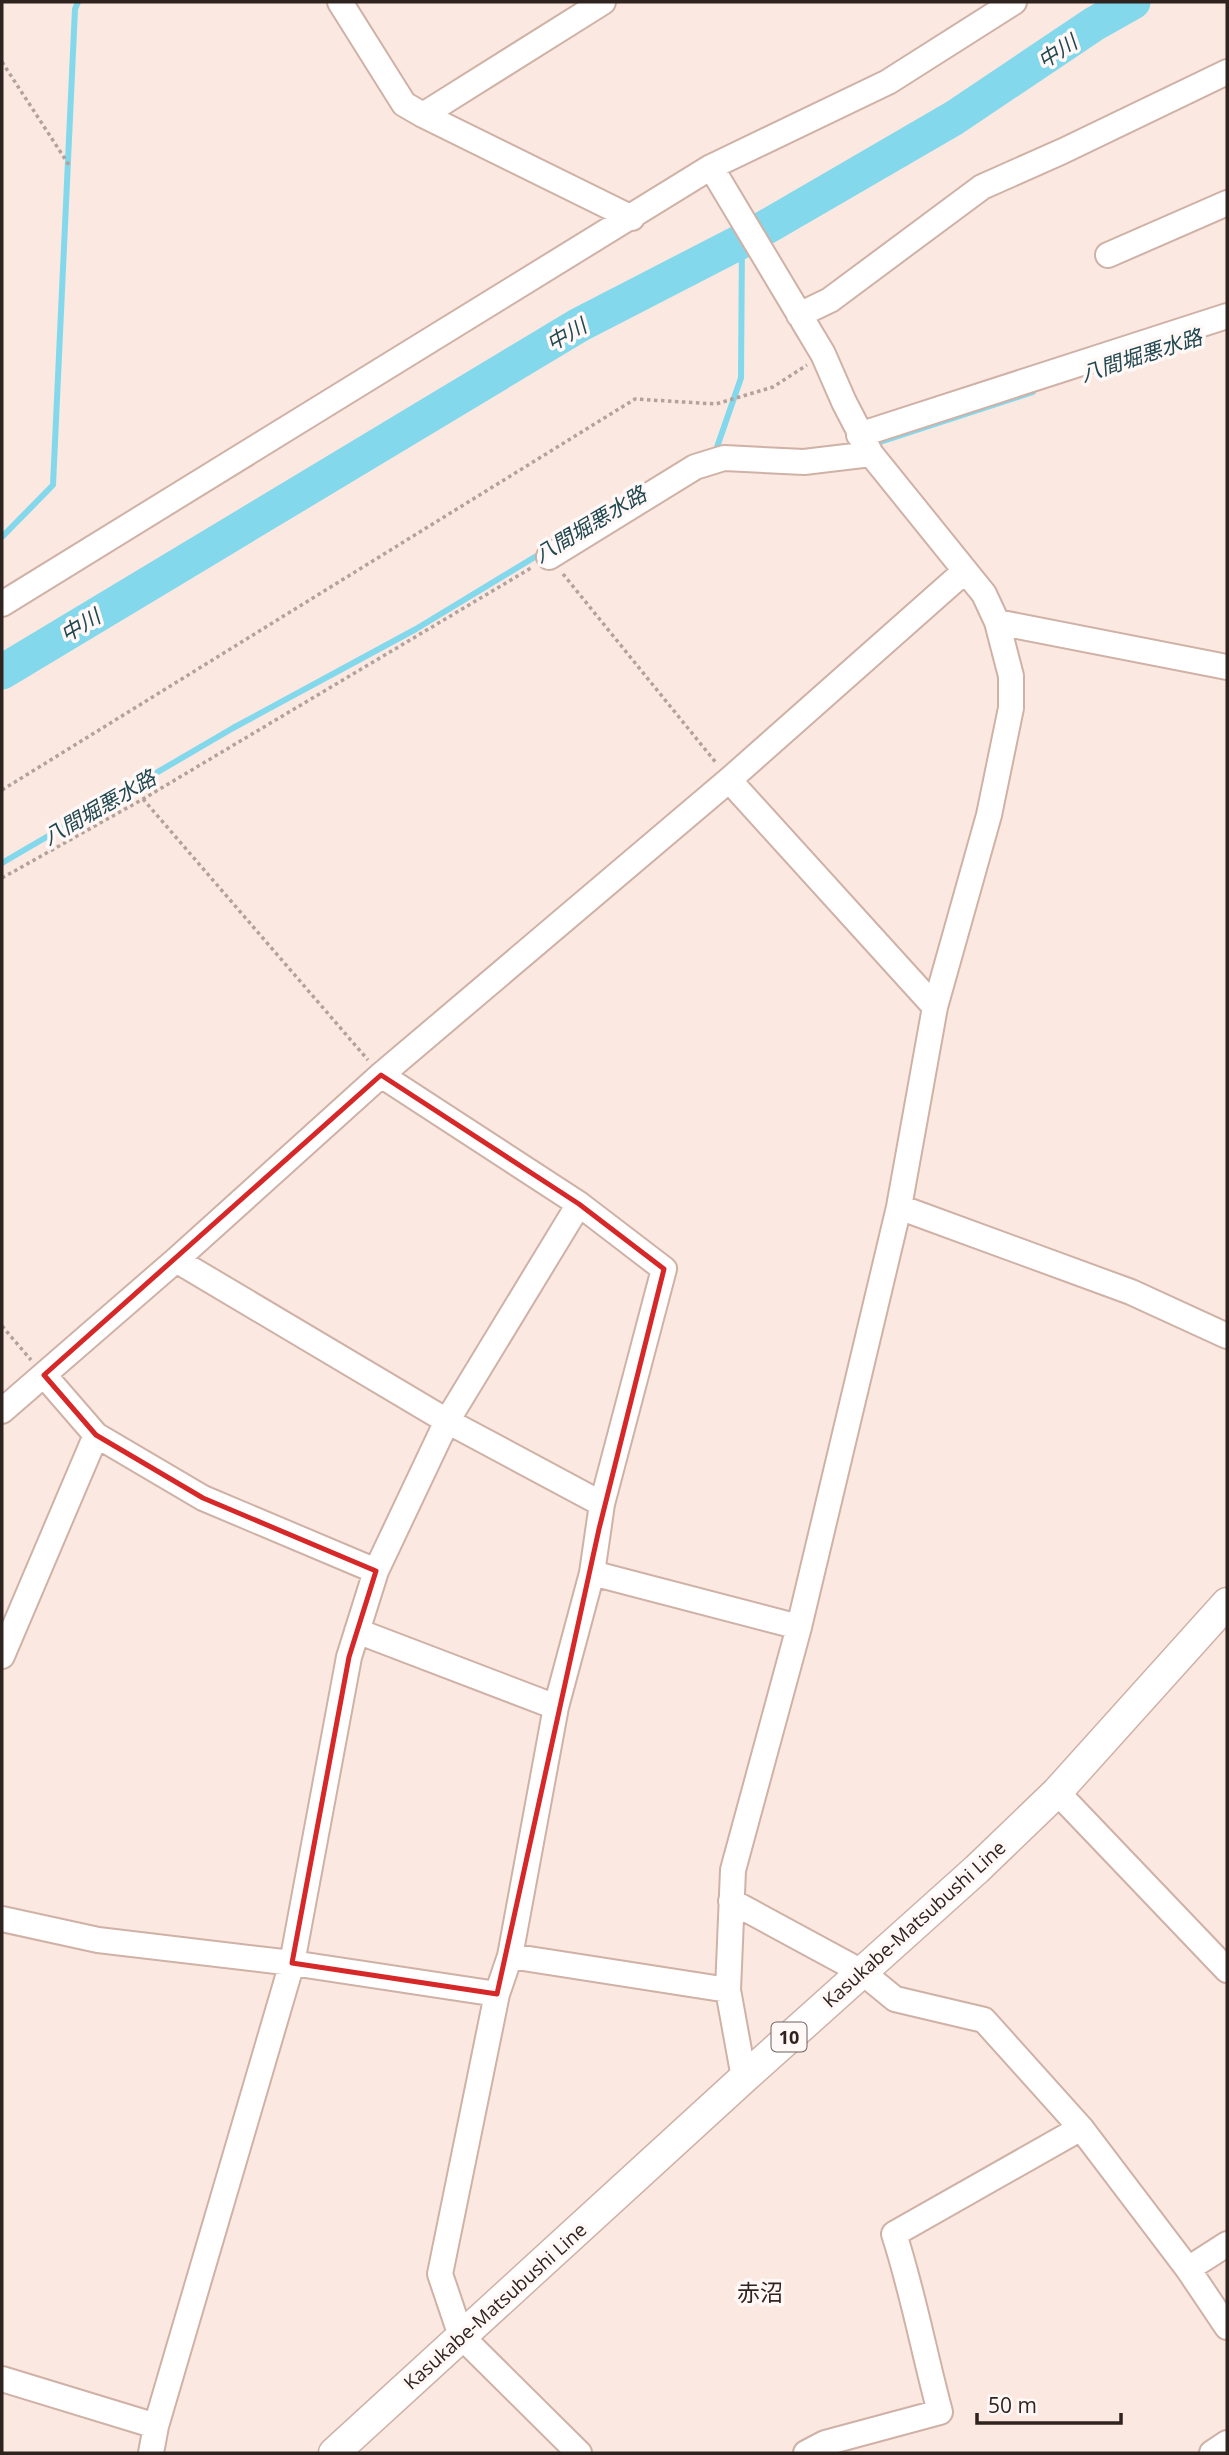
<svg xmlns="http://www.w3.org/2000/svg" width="1229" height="2455" viewBox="0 0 1229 2455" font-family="'Open Sans','Noto Sans JP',sans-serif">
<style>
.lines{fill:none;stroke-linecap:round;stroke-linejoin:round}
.stream{stroke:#83d8ec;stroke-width:6}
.river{stroke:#83d8ec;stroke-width:35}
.minor-casing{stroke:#cfb1a6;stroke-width:28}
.major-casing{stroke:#cfb1a6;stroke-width:33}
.path{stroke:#b3a29c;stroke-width:3.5;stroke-dasharray:3.5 3.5;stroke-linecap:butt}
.minor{stroke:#fff;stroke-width:24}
.major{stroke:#fff;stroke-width:30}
.marked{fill:none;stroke:#d62828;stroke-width:5;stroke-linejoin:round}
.labels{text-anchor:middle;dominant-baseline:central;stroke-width:7;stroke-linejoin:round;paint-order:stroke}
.shield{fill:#fff8f6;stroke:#6d6360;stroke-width:2}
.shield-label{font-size:18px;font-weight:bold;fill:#2f231f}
.street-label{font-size:19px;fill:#2f231f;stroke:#fff8f6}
.water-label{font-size:21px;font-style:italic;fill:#204851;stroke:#fff8f6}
.quarter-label{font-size:23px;fill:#2f231f;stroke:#fff8f6}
</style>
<rect width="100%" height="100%" fill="#fbe8e1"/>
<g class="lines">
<path class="stream" d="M874,444L1033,392
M717,447L741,378L742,241
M2,537L53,485L75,9L78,2
M2,863L233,728L416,629L543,552"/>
<path class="river" d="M2,672L579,325L742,241L954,118L1094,24L1133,2"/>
<defs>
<path id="minor" d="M340,2L404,104L423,115L632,218
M423,115L603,2
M711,167L823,354L844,402L871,454L984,594L997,622L1011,676V708L989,815L935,1007L899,1207L799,1627L733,1870L728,1990L744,2078
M1108,255L1227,203
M799,315L830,300L982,187L1063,151L1227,72
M859,435L1227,316
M549,557L695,467L724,458L804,462L871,454
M2,604L711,167L888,82L1014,2
M997,622L1227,667
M729,780L935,1007
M381,1075L579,1204L664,1269L602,1504L592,1573L556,1707L510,1956L497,1994L440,2274L461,2336L579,2453
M899,1207L1131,1292L1227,1336
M176,1260L447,1421L602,1504
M44,1375L96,1435L203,1498L376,1571
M2,1411L176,1260L381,1075L729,780L965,571
M592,1573L799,1627
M357,1631L556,1707
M2,1656L96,1435
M1057,1792L1227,1970
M731,1901L862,1972L895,1999L984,2020L1081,2128L1188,2269L1227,2327
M2,1919L98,1940L292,1963L497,1994
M510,1956L728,1990
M1188,2269L1227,2244
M2,2379L156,2426
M151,2453L156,2426L292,1963L349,1657L376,1571L447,1421L579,1204
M806,2453L825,2443L940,2412C924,2353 913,2292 894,2234L1081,2128
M1212,2453L1227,2443"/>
<path id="major" d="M334,2453L744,2078L977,1869L1057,1792L1227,1603"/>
</defs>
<use href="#minor" class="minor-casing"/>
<use href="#major" class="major-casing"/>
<path class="path" d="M2,62L69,165
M563,574L717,764
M2,790L635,399L716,404L773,387L807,365
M143,799L368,1060
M2,878L143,799L531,568
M2,1326L31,1360"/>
<use href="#minor" class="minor"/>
<use href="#major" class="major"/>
</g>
<path class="marked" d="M381,1075L579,1204L664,1269L599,1529L497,1994L292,1963L349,1657L376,1571L203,1498L96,1435L44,1375Z"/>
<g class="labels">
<rect class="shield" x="771.5" y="2022.5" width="35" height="29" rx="5"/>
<g class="shield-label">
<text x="789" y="2037">10</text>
</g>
<g class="street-label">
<text transform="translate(914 1924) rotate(-42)">Kasukabe-Matsubushi Line</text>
<text transform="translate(495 2306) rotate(-42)">Kasukabe-Matsubushi Line</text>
</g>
<g class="water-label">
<text transform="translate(1057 51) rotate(-33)">中川</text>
<text transform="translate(566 334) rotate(-30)">中川</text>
<text transform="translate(1141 355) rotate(-18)">八間堀悪水路</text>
<text transform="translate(590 524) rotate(-31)">八間堀悪水路</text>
<text transform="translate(80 625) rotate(-31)">中川</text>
<text transform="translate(99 807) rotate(-30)">八間堀悪水路</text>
</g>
<g class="quarter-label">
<text x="760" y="2292">赤沼</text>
</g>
</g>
<rect width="1229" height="2455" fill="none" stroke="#2f231f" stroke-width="7"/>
<path d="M977 2413v10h144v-10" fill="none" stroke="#2f231f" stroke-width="3.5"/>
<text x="988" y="2413" font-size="21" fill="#2f231f" stroke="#fff8f6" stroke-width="5" paint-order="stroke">50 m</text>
</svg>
